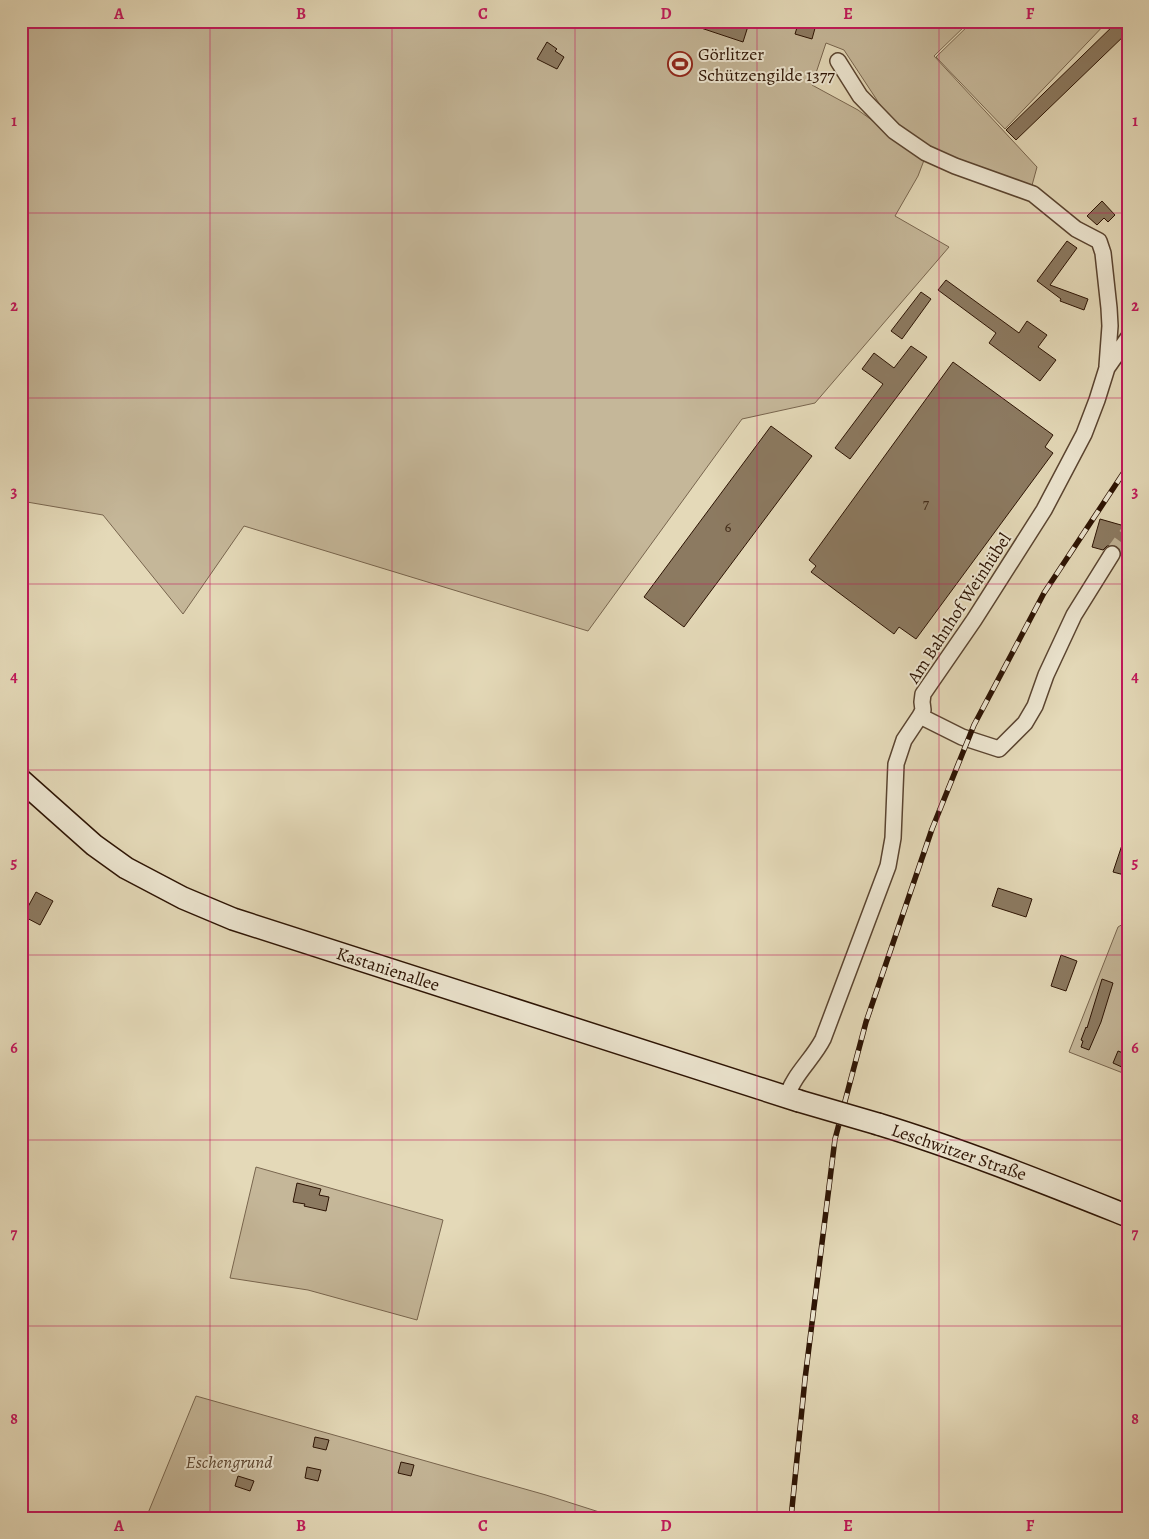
<svg xmlns="http://www.w3.org/2000/svg" width="1149" height="1539" viewBox="0 0 1149 1539" font-family="Alegreya,serif">
<style>
.green{fill:#c5b799;stroke:#78654e}
.building{fill:#8c7a61;stroke:#2c1303}
.lines{fill:none;stroke-linecap:round;stroke-linejoin:round}
.street-tunnel{stroke:#bfb194;stroke-width:15;stroke-dasharray:15 8;stroke-linecap:butt}
.street-casing{stroke:#5a4430;stroke-width:18}
.secondary-casing{stroke:#2c1303;stroke-width:24}
.street{stroke:#ede6d1;stroke-width:15}
.secondary{stroke:#ede6d1;stroke-width:21}
.rail-casing{stroke:#2c1303;stroke-width:5.5}
.rail{stroke:#ede6d1;stroke-width:4;stroke-dasharray:11;stroke-linecap:butt}
.secondary-bridge-casing{stroke:#2c1303;stroke-width:24;stroke-linecap:butt}
.secondary-bridge{stroke:#ede6d1;stroke-width:21}
.grid{fill:none;stroke:#c2185b;stroke-width:1;stroke-opacity:0.55}
.labels{text-anchor:middle;dominant-baseline:central;stroke-width:4;stroke-linejoin:round;paint-order:stroke}
.number-label{font-size:15px;fill:#442d1a}
.poi-label{font-size:18px;fill:#2c1303;stroke:#ede6d1;text-anchor:start}
.street-label{font-size:18px;fill:#2c1303;stroke:#ede6d1}
.park-label{font-size:18px;font-style:italic;fill:#5a4430;stroke:#ede6d1}
.neatline{fill:none;stroke:#c2185b;stroke-width:2}
.grid-label{font-size:16px;text-anchor:middle;font-weight:bold;fill:#c2185b}
</style>
<rect width="100%" height="100%" fill="#e4d9b8"/>
<filter id="stains"><feTurbulence type="fractalNoise" baseFrequency=".004" numOctaves="4"/><feColorMatrix values="0 0 0 0 .2 0 0 0 0 .09 0 0 0 0 .02 0 0 0 .5 -.17"/></filter>
<radialGradient id="worn" r=".72"><stop offset=".6" stop-color="#630" stop-opacity="0"/><stop offset="1" stop-color="#630" stop-opacity=".3"/></radialGradient>
<path class="green" d="M21,21H970L934,56L1037,167L1031,189L927,150L896,129L844,50L826,43L812,85L858,110L892,135L926,155L918,176L895,216L949,247L815,403L742,419L588,631L244,526L183,614L103,515L21,501Z
M973,21H1108L1005,129L936,57Z
M1128,921V1075L1069,1052L1118,927Z
M256,1167L443,1220L417,1320L308,1290L230,1278Z
M196,1396L546,1495L618,1518H146Z"/>
<path class="building" d="M687,21H743L749,23L743,42L686,23Z
M799,21H817L812,39L795,34Z
M1118,21H1128V32L1016,140L1006,130Z
M547,42L557,49L555,51L564,57L557,69L537,59Z
M1102,201L1115,215L1108,222L1104,218L1097,225L1087,216Z
M1067,241L1077,248L1050,285L1088,299L1084,310L1060,301L1061,299L1037,281Z
M946,280L1019,333L1027,321L1047,335L1038,347L1056,360L1040,381L989,343L996,333L938,290Z
M921,292L931,299L902,339L891,331Z
M911,346L927,357L850,459L835,448L883,384L862,369L874,353L894,368Z
M953,362L1053,435L1045,447L1053,453L916,639L899,627L894,634L811,572L816,566L809,560Z
M771,426L812,456L684,627L644,597Z
M1100,519L1128,527V557L1121,556L1120,549L1113,545L1107,546L1103,550L1092,547Z
M1126,833H1128V876L1113,872Z
M998,888L1032,899L1026,917L992,906Z
M36,892L53,901L40,925L23,916Z
M1061,955L1077,961L1066,991L1051,986Z
M1102,979L1113,983L1101,1022L1089,1050L1081,1047L1083,1041L1081,1040L1086,1027L1087,1028Z
M1118,1051L1128,1055L1124,1068L1113,1063Z
M297,1183L321,1189L319,1195L329,1197L326,1211L304,1206L305,1204L293,1202Z
M315,1437L329,1440L326,1450L313,1447Z
M401,1462L414,1465L411,1476L398,1473Z
M307,1467L321,1470L318,1481L305,1478Z
M238,1476L254,1481L250,1491L235,1486Z"/>
<g class="lines">
<path class="street-tunnel" d="M1112,554L1128,532"/>
<defs>
<path id="street" d="M838,61L860,96L894,131L926,153L955,166L1033,194L1076,229L1099,241L1103,253L1109,308L1110,326L1107,366
M920,716L962,737L999,749L1025,723L1035,706L1046,675L1074,615L1112,554
M787,1097C793,1075 813,1059 823,1039L888,866L893,838L896,764L904,740L920,716L923,710L922,702L923,694L974,620L1044,510L1084,434L1097,400L1107,368L1128,338"/>
<path id="secondary" d="M21,780L94,845L126,868L183,898L233,919L799,1101
M878,1124C963,1150 1045,1183 1128,1216"/>
</defs>
<use href="#street" class="street-casing"/>
<use href="#secondary" class="secondary-casing"/>
<use href="#street" class="street"/>
<use href="#secondary" class="secondary"/>
<defs>
<path id="rail" d="M791,1518L805,1379L835,1139L866,1022L932,829L974,725L1044,593L1128,466"/>
</defs>
<use href="#rail" class="rail-casing"/>
<use href="#rail" class="rail"/>
<defs>
<path id="secondary-bridge" d="M799,1101L878,1124"/>
</defs>
<use href="#secondary-bridge" class="secondary-bridge-casing"/>
<use href="#secondary-bridge" class="secondary-bridge"/>
</g>
<path class="grid" d="M210,21V1518M392,21V1518M575,21V1518M757,21V1518M939,21V1518M21,213H1128M21,398H1128M21,584H1128M21,770H1128M21,955H1128M21,1140H1128M21,1326H1128"/>
<defs>
<symbol id="stadium-ring" viewBox="-11 -11 22 22"><circle r="9.5" fill="#ede6d1" stroke="#8f2418" stroke-width="1.5"/><path d="M0-5a6.5 5 0 1 0 0 10a6.5 5 0 1 0 0-10ZM-3.5-1.8h7v3.6h-7Z" fill="#8f2418"/></symbol>
</defs>
<g fill-rule="evenodd">
<use href="#stadium-ring" x="666" y="50" width="28" height="28"/>
</g>
<g class="labels">
<g class="number-label">
<text x="926" y="504">7</text>
<text x="728" y="527">6</text>
</g>
<g class="poi-label">
<text x="698" y="54">Görlitzer<tspan x="698" dy="21">Schützengilde 1377</tspan></text>
</g>
<g class="street-label">
<text transform="translate(959 608) rotate(-57)">Am Bahnhof Weinhübel</text>
<text transform="translate(388 969) rotate(18)">Kastanienallee</text>
<text transform="translate(959 1152) rotate(19)">Leschwitzer Straße</text>
</g>
<g class="park-label">
<text x="229" y="1462">Eschengrund</text>
</g>
</g>
<rect width="1149" height="1539" fill="none" stroke="#e4d9b8" stroke-width="55"/>
<rect x="28" y="28" width="1094" height="1484" class="neatline"/>
<g class="grid-label">
<text x="119" y="19">A</text>
<text x="301" y="19">B</text>
<text x="483" y="19">C</text>
<text x="666" y="19">D</text>
<text x="848" y="19">E</text>
<text x="1030" y="19">F</text>
<text x="14" y="126">1</text>
<text x="1135" y="126">1</text>
<text x="14" y="311">2</text>
<text x="1135" y="311">2</text>
<text x="14" y="497">3</text>
<text x="1135" y="497">3</text>
<text x="14" y="682">4</text>
<text x="1135" y="682">4</text>
<text x="14" y="868">5</text>
<text x="1135" y="868">5</text>
<text x="14" y="1053">6</text>
<text x="1135" y="1053">6</text>
<text x="14" y="1239">7</text>
<text x="1135" y="1239">7</text>
<text x="14" y="1424">8</text>
<text x="1135" y="1424">8</text>
<text x="119" y="1531">A</text>
<text x="301" y="1531">B</text>
<text x="483" y="1531">C</text>
<text x="666" y="1531">D</text>
<text x="848" y="1531">E</text>
<text x="1030" y="1531">F</text>
</g>
<rect width="100%" height="100%" filter="url(#stains)"/>
<rect width="100%" height="100%" fill="url(#worn)"/>
</svg>
